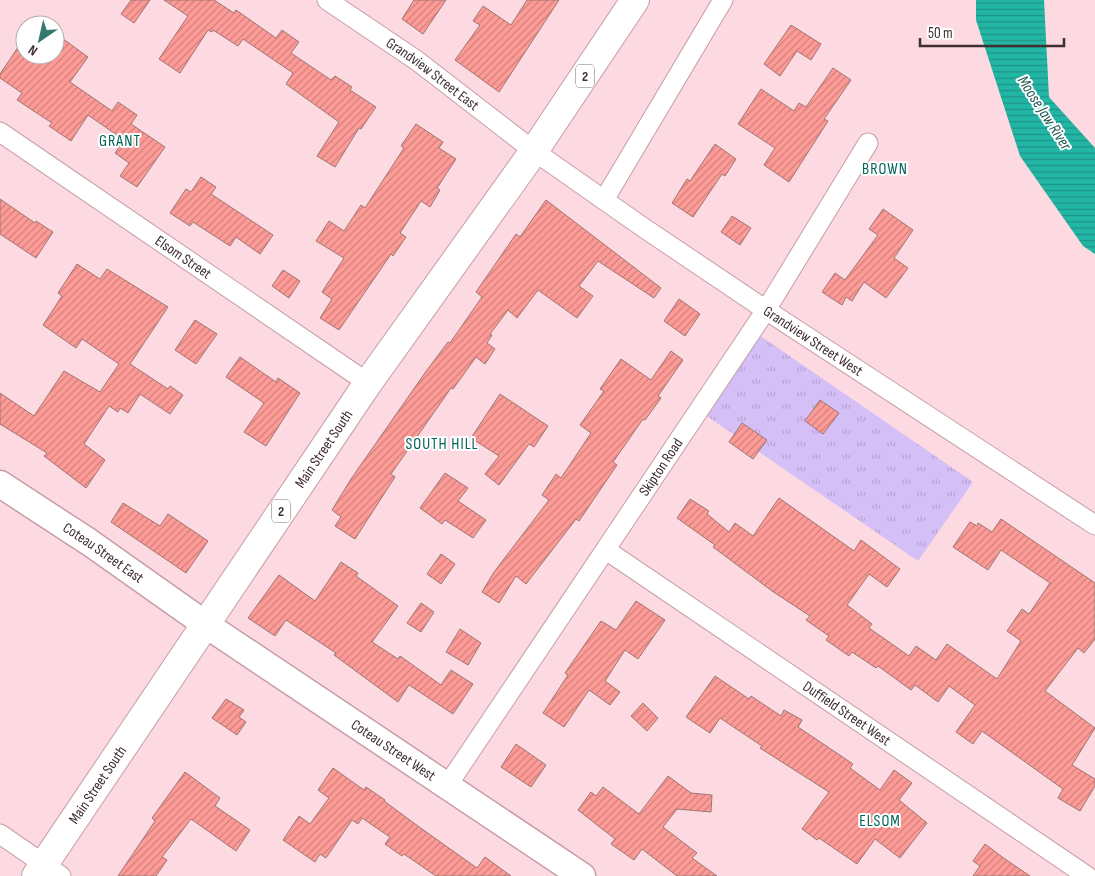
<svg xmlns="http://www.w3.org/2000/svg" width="1095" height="876" viewBox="0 0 1095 876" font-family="'Sofia Sans Condensed',sans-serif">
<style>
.park{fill:url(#park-tufts)}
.water{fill:url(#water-rules)}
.building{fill:url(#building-hatch);stroke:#9d7673}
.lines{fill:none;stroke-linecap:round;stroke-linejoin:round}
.street-casing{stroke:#c69da7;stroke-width:21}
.secondary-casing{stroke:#c69da7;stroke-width:29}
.primary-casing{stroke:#c69da7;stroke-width:30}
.street{stroke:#fff;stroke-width:19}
.secondary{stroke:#fff;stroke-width:26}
.primary{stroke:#fff;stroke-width:28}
.labels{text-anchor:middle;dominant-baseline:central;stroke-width:4;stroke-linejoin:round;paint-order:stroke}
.shield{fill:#fff;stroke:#796d70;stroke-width:1}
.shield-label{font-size:14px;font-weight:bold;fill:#3f2e32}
.street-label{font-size:15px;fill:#3f2e32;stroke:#fff}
.water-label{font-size:16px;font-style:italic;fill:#1e554e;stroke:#fff}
.neighbourhood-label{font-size:16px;letter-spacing:1px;fill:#016359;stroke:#fff}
</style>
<defs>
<pattern id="park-tufts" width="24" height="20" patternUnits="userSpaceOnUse" patternTransform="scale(1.25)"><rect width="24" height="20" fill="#d5bff7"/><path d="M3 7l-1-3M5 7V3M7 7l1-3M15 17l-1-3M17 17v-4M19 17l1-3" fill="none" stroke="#b8a4d4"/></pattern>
<pattern id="water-rules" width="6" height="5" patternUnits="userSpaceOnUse" patternTransform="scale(1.25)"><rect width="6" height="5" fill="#22b6a5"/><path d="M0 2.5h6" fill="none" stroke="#1f9487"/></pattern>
<pattern id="building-hatch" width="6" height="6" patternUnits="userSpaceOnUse" patternTransform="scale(1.25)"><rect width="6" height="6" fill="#fe9b97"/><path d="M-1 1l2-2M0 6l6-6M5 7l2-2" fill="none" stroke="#cf7f7c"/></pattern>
</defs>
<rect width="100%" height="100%" fill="#fddae2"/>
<path class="park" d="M756,333L973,482L918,561L701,412Z"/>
<path class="water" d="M976,0H1044L1049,97L1095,148V254L1083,246L1020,156L976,20Z"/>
<path class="building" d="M131,0H150L134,23L121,14Z
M164,0H214L234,13L236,10L276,38L282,30L299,42L291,53L331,80L335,76L352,87L350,90L376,107L361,129L359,128L335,167L317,156L339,122L286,84L293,73L243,39L238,46L213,30L212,32L208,30L180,73L159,59L188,16Z
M414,0H446L423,34L402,19Z
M527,0H559L499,92L455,60L480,25L473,21L483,6L511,25Z
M791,25L821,44L811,60L797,51L780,76L764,64Z
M55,33L88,57L70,82L112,111L118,102L137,115L131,124L165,147L137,187L120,176L129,163L115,153L124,140L88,115L71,141L49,126L52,123L17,100L22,93L0,78V74L25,37V55H55Z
M833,68L851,80L824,119L828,121L789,182L764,165L775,148L738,124L761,89L794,111L799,103L806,107Z
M416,124L443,142L439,148L456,159L437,188L440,190L430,207L421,201L400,233L406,237L393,256L391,254L339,330L320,318L332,299L322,292L344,258L316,241L329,221L344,231L361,205L365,208L404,148L401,146Z
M715,144L736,159L725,176L722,174L693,217L672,203L687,179L690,181Z
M201,177L216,187L211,194L273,235L260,254L236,237L230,246L193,222L190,226L170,213L186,189L191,192Z
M0,199L35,223L36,221L53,232L36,258L0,234Z
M546,200L661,288L654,298L598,261L579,286L593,296L577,318L538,290L517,318L508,310L490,334L492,335L487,343L495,349L485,364L476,357L453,389L451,388L391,474L395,477L355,539L335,526L341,517L332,510L351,479L427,370L448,342L450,343L482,297L476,292L516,234L520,237Z
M883,209L913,230L894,258L908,268L886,298L864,282L852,301L846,297L842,305L822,292L835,273L845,280L878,235L869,229Z
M732,216L751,228L740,245L721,232Z
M77,264L100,279L107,269L168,307L130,364L168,389L170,386L183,395L170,414L140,394L128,413L120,408L118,412L109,406L84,444L105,460L86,488L44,456L47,453L0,424V393L34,416L64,371L100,392L119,364L82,339L76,348L43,325L62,296L58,293Z
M283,270L300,281L289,298L272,286Z
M679,299L700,314L685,336L664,321Z
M195,320L217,334L196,364L175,350Z
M671,351L683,360L658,396L661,398L645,420L643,419L613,462L617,465L579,521L576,519L526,584L516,576L499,603L482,592L494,572L549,500L542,495L556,474L561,478L591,433L580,425L604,391L600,389L621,359L651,380Z
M240,357L276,382L278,378L300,393L266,446L244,432L264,403L226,377Z
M500,394L548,426L534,447L529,444L499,485L485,474L499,456L471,438Z
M820,400L839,413L823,434L805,421Z
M742,423L767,440L753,459L729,442Z
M445,473L468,488L458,501L486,520L473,538L445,520L442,524L420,508Z
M779,498L854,551L861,540L900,569L887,587L869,574L847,605L872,624L869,628L909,656L916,646L936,660L947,644L997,679L1021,641L1007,631L1022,609L1029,614L1050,583L1001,550L988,570L953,547L970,522L977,526L978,523L992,532L1001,519L1095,583V639L1084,653L1078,648L1045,691L1095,728L1072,765L1095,779V786L1080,811L1058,798L1063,789L982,731L973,744L956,732L975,705L949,686L938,702L915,685L911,690L878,666L876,668L852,652L849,656L826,640L829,636L806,620L810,616L772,591L713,547L715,545L677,518L690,499L709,511L707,514L729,532L735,523L753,536Z
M123,503L160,526L168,514L208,541L186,573L111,522Z
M441,554L455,564L441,584L427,574Z
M341,562L358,573L356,576L398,606L372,642L398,659L400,656L441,685L451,670L473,684L453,714L409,685L398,702L334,655L336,653L286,620L275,636L248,618L279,575L315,601Z
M636,601L665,620L638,659L625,650L605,681L620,692L610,705L589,690L564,727L543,713L568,675L565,673L601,621L616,630Z
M421,603L434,612L421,632L407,623Z
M460,629L481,643L468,665L446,652Z
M715,676L749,699L751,696L781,716L784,710L802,720L798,727L853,764L850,768L880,790L894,770L912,783L899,800L927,823L900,858L875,839L857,864L819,838L817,840L802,829L829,792L760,748L762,746L720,718L710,733L686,717Z
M226,699L244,710L239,717L246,722L237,735L212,718Z
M643,703L658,718L647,731L631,716Z
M516,744L546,765L531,787L501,767Z
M333,768L364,790L366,787L385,800L384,801L422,829L477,868L485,857L511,876H436L404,854L402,856L385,844L390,837L362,818L358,824L352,820L326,858L320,854L315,862L283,840L299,816L310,824L329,798L318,790Z
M185,772L220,798L215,806L250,830L236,851L191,819L162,857L167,860L156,876H118L155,821L152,818Z
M668,776L691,793L712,795L711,812L677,809L663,827L697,853L692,858L717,876H677L642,849L634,860L611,844L615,839L578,810L591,792L596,796L603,787L639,814Z
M985,844L1005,859L1030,876H973L980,866L973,861Z"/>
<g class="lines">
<defs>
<g id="street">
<path id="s1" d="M327,0L416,60L534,151L644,228L766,310L1095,525"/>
<path id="s2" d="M0,132L368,383"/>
<path d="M604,200L723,0"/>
<path id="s3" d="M606,550L1087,876"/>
<path id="s4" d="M447,786L766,310L868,143"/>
<path d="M0,834L61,876"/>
</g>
<g id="secondary">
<path id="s5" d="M0,484L89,542L205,624L582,876"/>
</g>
<g id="primary">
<path id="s6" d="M36,876L368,383L534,151L635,0"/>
</g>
</defs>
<use href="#street" class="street-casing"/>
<use href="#secondary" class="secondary-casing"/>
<use href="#primary" class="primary-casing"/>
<use href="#street" class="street"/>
<use href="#secondary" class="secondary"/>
<use href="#primary" class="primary"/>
</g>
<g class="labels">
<g class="shield">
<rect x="576" y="64.5" width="18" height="23" rx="4"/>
<rect x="272" y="499.5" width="18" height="23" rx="4"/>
</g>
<g class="shield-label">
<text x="585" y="76">2</text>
<text x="281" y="511">2</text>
</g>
<g class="street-label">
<text stroke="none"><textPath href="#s1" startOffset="129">Grandview Street East</textPath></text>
<text stroke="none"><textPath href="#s2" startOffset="222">Elsom Street</textPath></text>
<text stroke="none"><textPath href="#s1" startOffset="594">Grandview Street West</textPath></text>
<text stroke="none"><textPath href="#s6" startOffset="515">Main Street South</textPath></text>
<text stroke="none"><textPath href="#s4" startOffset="384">Skipton Road</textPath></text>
<text stroke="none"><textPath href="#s5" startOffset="124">Coteau Street East</textPath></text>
<text stroke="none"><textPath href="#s3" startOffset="291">Duffield Street West</textPath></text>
<text stroke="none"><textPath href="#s5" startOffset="475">Coteau Street West</textPath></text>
<text stroke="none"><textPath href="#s6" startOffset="110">Main Street South</textPath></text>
</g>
<g class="water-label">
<text transform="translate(1044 113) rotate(57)">Moose Jaw River</text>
</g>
<g class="neighbourhood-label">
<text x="120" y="141">GRANT</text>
<text x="885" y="169">BROWN</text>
<text x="442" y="444">SOUTH HILL</text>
<text x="880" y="821">ELSOM</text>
</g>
</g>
<g transform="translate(40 40) rotate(214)"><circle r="24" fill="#ffffff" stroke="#b2abad"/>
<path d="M0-4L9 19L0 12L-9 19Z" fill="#33796f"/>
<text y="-8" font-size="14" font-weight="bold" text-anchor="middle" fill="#3f2e32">N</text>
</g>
<path d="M920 38v8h144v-8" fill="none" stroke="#3f2e32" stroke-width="2.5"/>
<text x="928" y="38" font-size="15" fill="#3f2e32" stroke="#ffffff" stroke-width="4" paint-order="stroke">50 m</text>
</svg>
